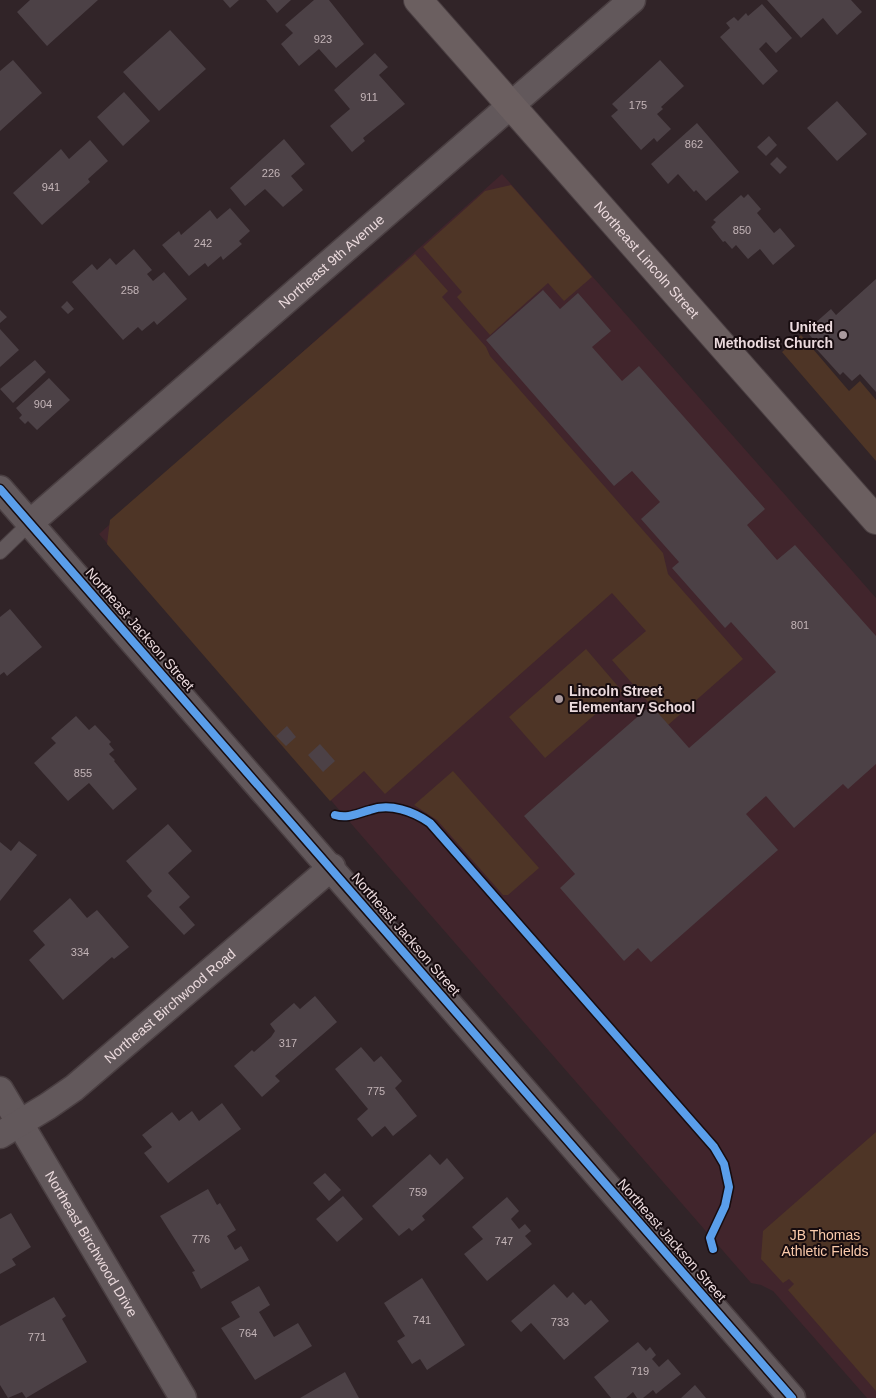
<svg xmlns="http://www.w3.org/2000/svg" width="876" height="1398" viewBox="0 0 876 1398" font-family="Helvetica,sans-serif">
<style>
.built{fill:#41252c}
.green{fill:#4e3526}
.building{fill:#4c4146}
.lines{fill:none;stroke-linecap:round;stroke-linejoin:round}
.lane-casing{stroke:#4a3f42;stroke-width:16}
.street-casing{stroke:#4a3f42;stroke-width:29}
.secondary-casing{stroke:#4a3f42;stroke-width:30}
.lane{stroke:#62585b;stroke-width:14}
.street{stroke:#62585b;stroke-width:26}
.secondary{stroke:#6b5f60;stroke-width:28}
.cycleway-casing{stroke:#170c0f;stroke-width:11}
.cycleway{stroke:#5a9eea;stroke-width:8}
.poi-dot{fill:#aa9a9e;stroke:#170c0f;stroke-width:2}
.labels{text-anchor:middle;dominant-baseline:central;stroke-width:4;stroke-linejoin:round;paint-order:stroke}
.number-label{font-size:11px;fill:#c3b4b7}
.street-label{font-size:14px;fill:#ebdadd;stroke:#170c0f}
.poi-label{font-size:14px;font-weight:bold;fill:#ebdadd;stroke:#170c0f;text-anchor:end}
.park-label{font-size:14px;fill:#fccbab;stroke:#170c0f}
</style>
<rect width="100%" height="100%" fill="#312428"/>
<path class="built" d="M502,174L876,598V1398H867L773,1291L761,1285L751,1283L99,534Z"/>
<path class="green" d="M511,185L592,277L564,301L548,283L490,335L457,297L462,292L423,247L485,191Z
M415,254L448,291L442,297L486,347L490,356L663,553L668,574L743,659L668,725L612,660L646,631L612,593L385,794L364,771L330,801L107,544L110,520Z
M801,335L849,391L860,381L876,400V461L782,352Z
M586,649L622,691L545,758L509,717Z
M453,771L539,868L508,895H503L437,820L414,805Z
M876,1132V1391L788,1290L794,1284L789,1279L783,1283L761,1259L763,1231Z"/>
<path class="building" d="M30,0H98L47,46L17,12Z
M223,0H239L230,8Z
M266,0H291L277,13Z
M314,0H329L364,44L336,68L319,49L299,66L281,44L293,33L285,25Z
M767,0H851L862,12L837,35L823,18L801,38Z
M762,4L792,38L776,53L766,42L759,49L778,71L763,85L720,37L730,28L726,23L734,17L738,21L746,13L748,16Z
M170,30L206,69L159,111L123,72Z
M375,53L388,67L379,75L405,104L363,138L365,141L352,152L330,126L350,109L334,90Z
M13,60L42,93L0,131V71Z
M660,60L684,86L661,107L663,109L657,114L671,129L657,142L654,138L641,150L611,116L618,110L612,104Z
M124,92L150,121L123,146L97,117Z
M837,101L867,134L837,161L807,128Z
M697,123L739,172L706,201L696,190L694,192L678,174L668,184L651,164Z
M769,136L777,145L766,156L757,147Z
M284,139L305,164L291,176L303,190L283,207L265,189L245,206L230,188Z
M90,140L108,161L88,179L90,182L42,225L13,193L61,149L69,159Z
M777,157L787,167L780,174L770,164Z
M748,194L761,209L757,213L774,233L780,228L795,246L773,265L760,249L748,259L736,245L732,249L725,241L723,242L711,227L716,222L713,220L741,195L744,198Z
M230,208L250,231L239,241L242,244L223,260L221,256L208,267L205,263L189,276L162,245L179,231L181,235L210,210L217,219Z
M134,249L152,270L147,274L153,281L164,272L187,299L157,325L154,321L142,331L138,327L123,340L72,282L92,264L97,270L110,258L116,265Z
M876,279V392L860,374L852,381L843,372L840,375L811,343L814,340L806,331L831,309L836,315Z
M543,290L560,309L578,293L611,331L592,347L622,381L639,366L765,509L747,525L777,560L795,545L876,636V764L848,789L843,784L794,828L766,796L746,814L778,850L651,962L638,948L624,961L560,888L575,874L524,816L651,705L689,748L776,672L731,622L725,628L672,568L679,562L641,519L660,502L632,471L614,486L486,340Z
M67,301L74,309L68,314L61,307Z
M0,310L7,317L0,323Z
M0,329L19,350L0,367Z
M35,360L46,372L13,403L0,389Z
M49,378L70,400L37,430L28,421L25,424L19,418L22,415L16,408Z
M10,609L42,647L7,676L4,672L0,675V617Z
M76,716L89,730L95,725L111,742L109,744L114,750L109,754L115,760L114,761L137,789L113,810L89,783L68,801L34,763L56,743L51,738Z
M287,726L296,737L286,746L276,736Z
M320,744L335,761L323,772L308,755Z
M168,824L192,851L168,873L190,897L179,907L195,925L184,935L147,896L152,891L126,861Z
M19,841L37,855L0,901V842L11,851Z
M70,898L87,918L97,910L129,947L114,959L112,957L63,1000L29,960L45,945L33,931Z
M315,996L337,1022L275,1076L280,1081L262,1097L234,1066L252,1050L254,1052L271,1037L275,1031L270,1024L294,1003L300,1009Z
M361,1047L374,1062L381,1056L402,1081L395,1088L417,1116L393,1136L385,1126L372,1137L357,1119L368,1109L335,1069Z
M222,1103L241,1129L168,1183L144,1153L152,1147L142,1135L172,1112L179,1121L192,1111L199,1121Z
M430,1154L440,1165L447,1158L464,1178L422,1216L425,1220L412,1231L409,1228L399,1236L372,1206Z
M325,1173L341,1190L329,1201L313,1183Z
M208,1189L217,1205L220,1203L236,1230L227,1236L235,1250L241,1246L249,1260L201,1289L192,1272L195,1271L160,1216Z
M343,1196L363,1219L337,1242L316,1219Z
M507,1197L519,1211L511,1219L519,1229L525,1224L531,1231L525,1236L532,1244L487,1281L464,1254L483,1239L472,1227Z
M11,1213L31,1247L12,1259L16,1265L0,1274V1219Z
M422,1278L465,1345L427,1370L420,1359L412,1364L397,1341L405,1336L384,1303Z
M554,1284L567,1298L573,1292L585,1305L591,1300L609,1321L564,1360L531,1323L521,1332L511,1321Z
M259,1286L270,1305L259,1312L274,1337L298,1323L312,1346L255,1380L221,1328L240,1317L231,1302Z
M54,1297L66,1316L62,1319L87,1362L26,1398L22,1392L8,1398L0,1385V1326Z
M638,1342L646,1351L650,1347L656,1355L652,1359L659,1367L668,1359L681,1374L656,1394L653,1390L643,1398H637L633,1392L626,1398H611L594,1377Z
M345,1372L359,1398H300Z
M695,1385L706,1398H681Z"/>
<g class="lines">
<defs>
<path id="lane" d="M0,552L30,523"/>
<g id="street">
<path d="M0,489L792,1398"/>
<path id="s1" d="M30,523L632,0"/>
<path id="s2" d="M0,1090L183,1398"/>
<path id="s3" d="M0,1135L48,1106L74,1088L332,867"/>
</g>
<g id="secondary">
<path id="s4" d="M418,0L876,520"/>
</g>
</defs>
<use href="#lane" class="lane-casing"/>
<use href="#street" class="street-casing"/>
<use href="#secondary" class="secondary-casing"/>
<use href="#lane" class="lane"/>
<use href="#street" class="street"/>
<use href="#secondary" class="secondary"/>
<defs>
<path id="cycleway" d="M0,489L792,1398
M335,815C348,819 358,813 370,810C390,803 413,811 430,823L714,1147L724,1164L729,1187L725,1206L710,1238L713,1249"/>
</defs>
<use href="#cycleway" class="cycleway-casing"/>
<use href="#cycleway" class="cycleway"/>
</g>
<g class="poi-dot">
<circle cx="843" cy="335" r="5"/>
<circle cx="559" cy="699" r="5"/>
</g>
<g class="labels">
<g class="number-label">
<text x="323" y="39">923</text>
<text x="369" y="97">911</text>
<text x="638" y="105">175</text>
<text x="694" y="144">862</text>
<text x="271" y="173">226</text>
<text x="51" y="187">941</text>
<text x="742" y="230">850</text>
<text x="203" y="243">242</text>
<text x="130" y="290">258</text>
<text x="43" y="404">904</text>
<text x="800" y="625">801</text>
<text x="83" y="773">855</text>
<text x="80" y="952">334</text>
<text x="288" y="1043">317</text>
<text x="376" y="1091">775</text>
<text x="418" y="1192">759</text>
<text x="201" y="1239">776</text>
<text x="504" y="1241">747</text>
<text x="422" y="1320">741</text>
<text x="560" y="1322">733</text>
<text x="248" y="1333">764</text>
<text x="37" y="1337">771</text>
<text x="640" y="1371">719</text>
</g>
<g class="street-label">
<text stroke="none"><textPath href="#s4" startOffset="346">Northeast Lincoln Street</textPath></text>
<text stroke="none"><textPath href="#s1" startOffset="399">Northeast 9th Avenue</textPath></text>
<text transform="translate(140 629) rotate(49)">Northeast Jackson Street</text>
<text transform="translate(406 934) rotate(49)">Northeast Jackson Street</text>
<text stroke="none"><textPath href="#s3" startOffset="214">Northeast Birchwood Road</textPath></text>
<text transform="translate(672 1240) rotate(49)">Northeast Jackson Street</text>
<text stroke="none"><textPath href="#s2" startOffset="179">Northeast Birchwood Drive</textPath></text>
</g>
<g class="poi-label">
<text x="833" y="327">United<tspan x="833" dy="16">Methodist Church</tspan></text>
<text x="569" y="691" text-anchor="start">Lincoln Street<tspan x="569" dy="16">Elementary School</tspan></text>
</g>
<g class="park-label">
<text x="825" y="1235">JB Thomas<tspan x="825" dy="16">Athletic Fields</tspan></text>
</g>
</g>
</svg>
